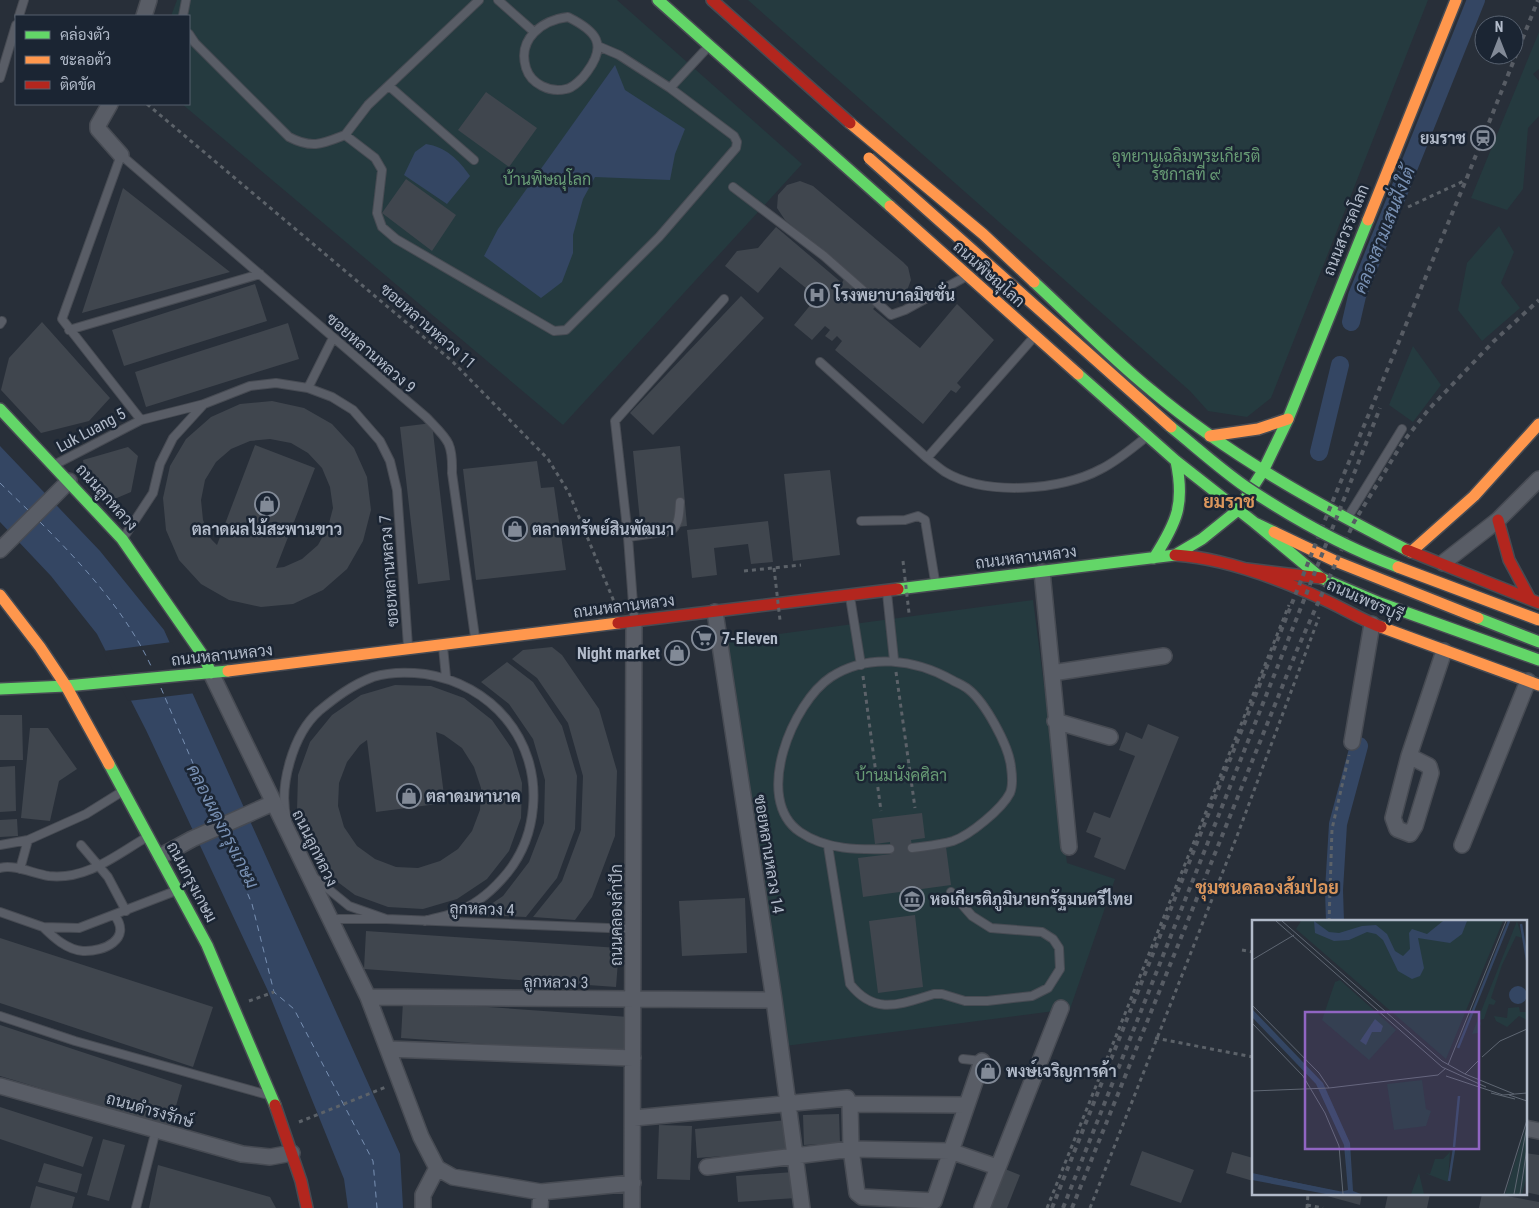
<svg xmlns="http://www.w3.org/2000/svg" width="1539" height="1208" viewBox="0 0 1539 1208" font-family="'Roboto Condensed',Sarabun,sans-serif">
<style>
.green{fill:#253a3f}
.water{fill:#344663}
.pier{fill:#282f39}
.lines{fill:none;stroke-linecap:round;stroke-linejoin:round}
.canal{stroke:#344663;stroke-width:18}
.ferry{stroke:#7890b3;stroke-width:1;stroke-dasharray:6 5;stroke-linecap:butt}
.building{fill:#40464e;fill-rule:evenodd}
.lane-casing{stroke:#474b53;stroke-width:10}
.street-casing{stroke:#474b53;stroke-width:18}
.fast-casing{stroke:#474b53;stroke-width:14}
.slow-casing{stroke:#474b53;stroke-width:14}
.jam-casing{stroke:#474b53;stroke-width:14}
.path{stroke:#5c6269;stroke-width:3;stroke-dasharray:4 4;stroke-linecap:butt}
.lane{stroke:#595d66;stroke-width:8}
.street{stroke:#595d66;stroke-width:15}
.fast{stroke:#63d668;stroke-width:11}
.slow{stroke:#ff974d;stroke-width:11}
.jam{stroke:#b3261e;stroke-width:11}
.rail{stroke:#575c64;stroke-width:4;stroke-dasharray:5 5;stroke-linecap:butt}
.fast-bridge-casing{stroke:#464b55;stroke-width:14;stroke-linecap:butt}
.slow-bridge-casing{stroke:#464b55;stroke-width:14;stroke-linecap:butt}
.path-bridge{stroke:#5c6269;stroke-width:3;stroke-dasharray:4 4;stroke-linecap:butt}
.fast-bridge{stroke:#63d668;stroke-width:11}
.slow-bridge{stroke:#ff974d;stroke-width:11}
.labels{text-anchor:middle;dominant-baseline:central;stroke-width:5;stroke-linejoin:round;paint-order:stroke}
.poi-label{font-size:16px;font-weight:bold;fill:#b2bbca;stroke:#1b2533;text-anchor:start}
.park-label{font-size:16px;fill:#689c75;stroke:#1b2533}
.street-label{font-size:16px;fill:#b2bbca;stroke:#1b2533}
.water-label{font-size:18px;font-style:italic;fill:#7890b3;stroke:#1b2533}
.neighbourhood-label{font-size:18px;font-weight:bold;fill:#db965c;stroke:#1b2533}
.inset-river{fill:none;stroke:#344663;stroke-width:2.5}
.inset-road{fill:none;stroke:#5f6773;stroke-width:1}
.view{fill:#9165c3;fill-opacity:0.15;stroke:#9165c3;stroke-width:2.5}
.inset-edge{fill:none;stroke:#b2bbca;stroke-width:2.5}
</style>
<rect width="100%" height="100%" fill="#282f39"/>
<path class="green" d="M177,0H617L802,164L563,425L182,104H189V16H171Z
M748,0H1428L1271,398L1247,417L1208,411L1190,391Z
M1539,32V69L1533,74L1539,81V116L1528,128L1523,189L1507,210L1471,198Z
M1499,226L1514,252L1501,283L1520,308L1482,341L1458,310L1467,263Z
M1413,346L1441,385L1413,422L1389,405Z
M1033,600L1067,863L1115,879L1070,1009L785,1046L726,641Z"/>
<path class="water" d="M615,65L625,90L685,129L675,154L670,180L595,177L583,199L573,235V253L562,282L541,298L484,256L498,229Z
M426,144C446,147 459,160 470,176L447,204L404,175L415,152Z
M0,446L100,551L164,630L400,1154L403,1208H348L344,1179L268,991L146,730L97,634L51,576L0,522Z"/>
<path class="pier" d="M172,642L196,693L128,701L103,651Z"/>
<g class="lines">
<path class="canal" d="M1351,322L1357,296L1476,0
M1319,452L1340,365
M1335,922L1334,890L1338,824L1359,746"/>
<path class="ferry" d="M0,483L30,512
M40,522C82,564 126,612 151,666
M161,688L217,820
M222,833L252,904L274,992L294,1009L373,1161L377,1208"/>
</g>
<path class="building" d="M486,92L537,128L509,167L458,130Z
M406,179L456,215L432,251L382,213Z
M800,181L813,186L903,262L908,267L911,280L906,293L895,300H888L875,295L785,220L777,208L778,195L787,185Z
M123,188L230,272L82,313Z
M776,227L842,283L844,279L876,306L873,309L920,348L957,304L994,340L957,383L961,387L956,393L951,390L923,424L835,350L842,341L837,336L832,341L825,336L830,330L825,326L812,340L794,325L817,297L780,267L758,293L725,266L737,251L758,248Z
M255,284L267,321L124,366L112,330Z
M741,296L764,318L653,435L630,413Z
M42,322L110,398L89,421L41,433L1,390L9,358Z
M288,323L299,359L146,407L135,372Z
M272,401L304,408L332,424L354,448L367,477L371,510L363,541L347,569L323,590L293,604L261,607L229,600L201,584L179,560L166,530L163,498L170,466L186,439L211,417L240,404ZM270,439L291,443L308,453L322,468L330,487L333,508L328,527L318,545L302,559L284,567L276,568L315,468L255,445L217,545L211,539L203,520L201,500L205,480L216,462L231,449L250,441Z
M432,423L450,580L418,584L400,427Z
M680,446L687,526L641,531L633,451Z
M128,447L138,456L131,492L105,503L85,477L83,460Z
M537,461L541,488L554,487L566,570L476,580L463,469Z
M830,470L840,555L793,561L784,474Z
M768,521L773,562L751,564L748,544L714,548L717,575L692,578L687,530Z
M552,647L562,655L599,709L617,771L615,836L592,897L575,920L533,917L562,881L581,830L583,776L568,723L537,678L512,659L523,650Z
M507,662L533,682L562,726L577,776L575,829L557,878L526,917L475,915L503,896L529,862L544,823L545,780L533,739L509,704L481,682Z
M395,685L431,686L464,698L492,720L512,749L522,783L521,818L509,851L487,879L457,899L423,909L388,907L355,895L327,874L307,845L297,811L298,775L310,742L332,715L361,695ZM436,732L444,735L462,748L474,767L481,788L480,810L472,831L458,849L440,861L418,868L396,867L375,859L357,846L344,827L338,806L339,783L347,762L360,745L367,740L376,812L445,803Z
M0,715H22L23,760H0Z
M1148,724L1179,737L1125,870L1094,857L1101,838L1086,832L1094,812L1110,818L1135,756L1119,750L1126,732L1142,739Z
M30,728H48L77,769L59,781L50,821L21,818Z
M15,766L16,811L0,812V767Z
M922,813L925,838L911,840L913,851L946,847L951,885L863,897L858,858L891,854L890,842L875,844L872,819Z
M17,819L18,836L0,837V820Z
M745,898L747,953L682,956L679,901Z
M915,915L923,987L878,993L869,921Z
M366,931L619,948L616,987L364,969Z
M0,938L213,1007L193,1067L0,1003Z
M403,1001L629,1017L627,1054L401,1038Z
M0,1025L182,1085L170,1127L0,1076Z
M0,1107L93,1137L83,1167L0,1139Z
M839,1114L840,1143L804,1145L803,1115Z
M787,1120L789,1151L697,1158L695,1129Z
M659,1125L692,1126L690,1180L657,1179Z
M103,1139L125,1145L109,1201L87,1195Z
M1142,1151L1194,1170L1181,1203L1130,1185Z
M1232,1152L1253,1158V1181L1226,1173Z
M1525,1153L1539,1155V1195L1525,1192Z
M44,1163L82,1174L77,1193L38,1182Z
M158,1165L270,1197L276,1208H149Z
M1005,1169L1020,1175L1007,1208H989Z
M794,1172L796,1198L738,1202L736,1176Z
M36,1186L75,1197L72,1208H30Z
M1320,1194H1362L1360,1205Z
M1388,1194H1430L1427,1208H1385Z
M1482,1194H1508L1507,1196L1539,1202V1208H1479Z"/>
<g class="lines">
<defs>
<path id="lane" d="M498,0L533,31
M19,16L24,0
M183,16L186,0
M568,17C596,31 608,44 587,72C583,78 573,88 566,89C550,93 531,84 526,68C517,38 543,20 568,17Z
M189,34L195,43L289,137C312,149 322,144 345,135L375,158L382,170L377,213L382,227L396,239L554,331L566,330L659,237L736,148L737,142L734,136L670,88L708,47
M598,46L619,55L670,88
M0,78L16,25
M389,86L474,160
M345,135L368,105L479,0
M733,187L824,256L891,315L905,310L965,277
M0,324L2,321
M69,330L260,274
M820,362L927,458L1034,337
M308,388L333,338
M141,420L62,319L121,155L426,417C447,439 453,441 452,473L475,637
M927,458C933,463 939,468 945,472C985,496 1061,491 1101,469C1117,461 1131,449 1145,438
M56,464L141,420L204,404
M1348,517L1402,429
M861,521L905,520L918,516L925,520L935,581
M124,537L153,493L160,464L173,438L204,404L250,386L276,383L308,388L332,397L353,410L380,441L390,461L397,490L408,646
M628,537L670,531C680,525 679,513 680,502
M887,593L894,660
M850,597L861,665
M634,617L628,537L615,421L724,299
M443,647L446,677
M287,820C278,787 293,734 319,711C336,697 352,685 373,677C389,672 409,672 425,674C491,684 539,739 533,807C531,831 523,853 508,872C495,888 480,902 461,910C450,916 437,917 425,921
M0,845L28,840L86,814L123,791
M81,845L108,877L126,911
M828,846L850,984C875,1016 900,1004 934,994H942L965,1001H987L1032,996L1048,988L1060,969L1059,948L1053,939L1042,932L991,928L972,916L951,892
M890,849C859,850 826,850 800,832C752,799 793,702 831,677C868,653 915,659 952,680C957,683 963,685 968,689C985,702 1009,746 1011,767C1012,774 1013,786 1010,793C1002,809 970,835 953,841C940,845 926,846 912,848
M0,868C15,864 34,874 49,876C87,880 116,855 147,837
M20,869L28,840
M316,879L349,906L386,919
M0,912L43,927L79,928L178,890
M331,919H386L633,929
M43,927C53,937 67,950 83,951C104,952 132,939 115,916
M0,1016L75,1041L268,1095
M963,1059L982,1061
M136,1208L156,1130"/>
<path id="street" d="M144,16L149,0
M110,104L98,125V129L121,155
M0,550L69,481
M1443,563L1498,520L1539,479
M1042,572L1069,847
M715,612L774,1000L802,1208
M211,673L368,997L421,1137L437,1168L453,1177L541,1192L633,1183
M1052,673L1164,656
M1055,721L1110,737
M1352,742L1372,624
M1409,756L1429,766L1431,773L1415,826L1410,834L1397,829L1393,818L1409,756L1444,651
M1462,845L1528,681
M161,856L192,839L273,803
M368,997L774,1000
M388,1049L633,1058
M0,1086L242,1154L270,1157L292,1153
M850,1104L966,1105
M634,1118L847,1098L850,1104L851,1149L857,1193L862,1197L934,1201L982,1061
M1525,1128L1539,1131
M707,1167L851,1149L950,1151L997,1167
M423,1208V1195L437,1168
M540,1208L541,1192
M632,1208L634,622
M982,1208L1061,1008"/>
<path id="fast" d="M658,0L890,206
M1034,282C1073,318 1110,357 1151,390C1228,455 1317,504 1407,550
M1078,374L1176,461L1255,523L1274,532
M0,409L122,539L204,657L211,673
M1263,471L1288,419L1368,220
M1255,523L1321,578L1380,603L1539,660
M1154,558C1177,522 1185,504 1176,461
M898,589L1175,555L1202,539L1238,510L1263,471
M1478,618L1539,642
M0,689L66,686L228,671
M109,764L207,945L275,1105"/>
<path id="slow" d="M850,123L983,234L1034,282
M890,206L1078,374
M1368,220L1456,0
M1210,436L1258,429L1288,419
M1274,532L1335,561L1478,618
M1411,552L1474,496L1539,424
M0,595L40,647L66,686L109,764
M1381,627L1539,685
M228,671L618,623"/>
<path id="jam" d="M712,0L850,123
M1498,520L1509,560L1530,599
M1407,550L1539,603
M1175,555C1224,558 1274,577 1318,597C1340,606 1359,619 1381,627
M1247,569L1321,578
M618,623L898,589
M275,1105L301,1181L307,1208"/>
</defs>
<use href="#lane" class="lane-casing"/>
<use href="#street" class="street-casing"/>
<use href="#fast" class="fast-casing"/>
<use href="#slow" class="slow-casing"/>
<use href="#jam" class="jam-casing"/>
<path class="path" d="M147,104L452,361L548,459L569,493L615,604
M1408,207L1466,180
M744,571L801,565
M896,672L915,808
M863,676L881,811
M1329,922L1332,829L1349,755
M1242,950L1253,952
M249,1001L274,992
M1155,1038L1253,1057
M299,1122L386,1087
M1307,1205L1323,1208
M1047,1208L1289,605
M1090,1208L1237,836L1319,617
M1307,1208L1308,1194"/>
<use href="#lane" class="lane"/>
<use href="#street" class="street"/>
<use href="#fast" class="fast"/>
<use href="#slow" class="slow"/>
<use href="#jam" class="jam"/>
<path class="rail" d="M1052,1208L1329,510L1466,180L1538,0
M1063,1208L1380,408
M1072,1208L1297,650L1354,522L1403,442L1429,409L1494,341L1539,300"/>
<defs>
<path id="fast-bridge" d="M1171,427C1196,447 1220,469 1246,487C1294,519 1344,547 1398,567"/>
<path id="slow-bridge" d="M869,158L1171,427
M1398,567L1539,620"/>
</defs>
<use href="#fast-bridge" class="fast-bridge-casing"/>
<use href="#slow-bridge" class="slow-bridge-casing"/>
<path class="path-bridge" d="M903,561L909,613
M774,568L780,620"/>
<use href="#fast-bridge" class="fast-bridge"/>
<use href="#slow-bridge" class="slow-bridge"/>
</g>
<defs>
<symbol id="station-ring" viewBox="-11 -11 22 22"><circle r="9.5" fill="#1b2533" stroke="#828a97" stroke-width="1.5"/><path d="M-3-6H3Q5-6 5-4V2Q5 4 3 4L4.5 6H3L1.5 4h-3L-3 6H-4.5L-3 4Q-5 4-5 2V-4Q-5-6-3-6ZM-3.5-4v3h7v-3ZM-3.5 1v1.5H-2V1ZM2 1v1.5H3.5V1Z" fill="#828a97"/></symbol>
<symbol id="hospital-ring" viewBox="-11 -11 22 22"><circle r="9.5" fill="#1b2533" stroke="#828a97" stroke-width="1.5"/><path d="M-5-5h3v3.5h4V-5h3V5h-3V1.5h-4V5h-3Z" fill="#828a97"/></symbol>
<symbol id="shop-ring" viewBox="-11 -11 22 22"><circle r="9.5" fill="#1b2533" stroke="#828a97" stroke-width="1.5"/><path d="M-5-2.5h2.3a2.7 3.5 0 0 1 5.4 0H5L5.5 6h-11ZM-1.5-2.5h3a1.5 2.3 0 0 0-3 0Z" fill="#828a97"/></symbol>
<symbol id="supermarket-ring" viewBox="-11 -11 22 22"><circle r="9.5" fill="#1b2533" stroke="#828a97" stroke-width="1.5"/><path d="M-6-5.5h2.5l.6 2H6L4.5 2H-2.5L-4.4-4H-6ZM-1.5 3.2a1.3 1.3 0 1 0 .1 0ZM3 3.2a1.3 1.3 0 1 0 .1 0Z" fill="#828a97"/></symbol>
<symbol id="museum-ring" viewBox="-11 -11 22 22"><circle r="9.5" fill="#1b2533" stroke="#828a97" stroke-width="1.5"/><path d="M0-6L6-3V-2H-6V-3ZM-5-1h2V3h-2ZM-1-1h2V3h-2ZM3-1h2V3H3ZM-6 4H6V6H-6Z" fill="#828a97"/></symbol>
</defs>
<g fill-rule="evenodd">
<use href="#station-ring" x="1469" y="124" width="28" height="28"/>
<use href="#hospital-ring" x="803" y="281" width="28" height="28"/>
<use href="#shop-ring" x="253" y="490" width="28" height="28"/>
<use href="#shop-ring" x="501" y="515" width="28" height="28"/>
<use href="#supermarket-ring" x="690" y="624" width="28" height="28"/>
<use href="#shop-ring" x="663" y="639" width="28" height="28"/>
<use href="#shop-ring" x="395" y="782" width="28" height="28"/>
<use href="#museum-ring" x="898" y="885" width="28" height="28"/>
<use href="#shop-ring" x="974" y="1057" width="28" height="28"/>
</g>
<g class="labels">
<g class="poi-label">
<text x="1466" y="138" text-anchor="end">ยมราช</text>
<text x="834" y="295">โรงพยาบาลมิชชั่น</text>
<text x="267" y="529" text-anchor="middle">ตลาดผลไม้สะพานขาว</text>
<text x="532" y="529">ตลาดทรัพย์สินพัฒนา</text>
<text x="722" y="638">7-Eleven</text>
<text x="660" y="653" text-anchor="end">Night market</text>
<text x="426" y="796">ตลาดมหานาค</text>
<text x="930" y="899">หอเกียรติภูมินายกรัฐมนตรีไทย</text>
<text x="1006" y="1071">พงษ์เจริญการค้า</text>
</g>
<g class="park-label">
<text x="1186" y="156">อุทยานเฉลิมพระเกียรติ<tspan x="1186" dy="18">รัชกาลที่ ๙</tspan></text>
<text x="547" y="179">บ้านพิษณุโลก</text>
<text x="901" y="775">บ้านมนังคศิลา</text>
</g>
<g class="street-label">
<text transform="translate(1346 230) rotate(-68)">ถนนสวรรคโลก</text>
<text transform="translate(989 274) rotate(42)">ถนนพิษณุโลก</text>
<text transform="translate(428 326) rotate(41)">ซอยหลานหลวง 11</text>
<text transform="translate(371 353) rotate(41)">ซอยหลานหลวง 9</text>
<text transform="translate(91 430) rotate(-28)">Luk Luang 5</text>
<text transform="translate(107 497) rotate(48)">ถนนลูกหลวง</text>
<text transform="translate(1026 557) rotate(-7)">ถนนหลานหลวง</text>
<text transform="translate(389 571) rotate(-94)">ซอยหลานหลวง 7</text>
<text transform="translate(1365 600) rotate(24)">ถนนเพชรบุรี</text>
<text transform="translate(624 606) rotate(-7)">ถนนหลานหลวง</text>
<text transform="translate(222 655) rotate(-6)">ถนนหลานหลวง</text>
<text transform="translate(315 848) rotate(64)">ถนนลูกหลวง</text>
<text transform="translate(769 854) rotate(81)">ซอยหลานหลวง 14</text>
<text transform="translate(192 882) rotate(62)">ถนนกรุงเกษม</text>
<text transform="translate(482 909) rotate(2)">ลูกหลวง 4</text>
<text transform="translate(616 915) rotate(-90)">ถนนคลองลำปัก</text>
<text transform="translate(556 982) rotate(1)">ลูกหลวง 3</text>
<text transform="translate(150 1110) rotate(16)">ถนนดำรงรักษ์</text>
</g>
<g class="water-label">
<text transform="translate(1384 230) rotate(-68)">คลองสามเสนฝั่งใต้</text>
<text transform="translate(223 826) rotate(63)">คลองผดุงกรุงเกษม</text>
</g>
<g class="neighbourhood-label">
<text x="1229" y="501">ยมราช</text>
<text x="1267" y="887">ชุมชนคลองส้มป่อย</text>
</g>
</g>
<g transform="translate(1252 920)">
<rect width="275" height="275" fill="#282f39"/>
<path d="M49,1H251L194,139L44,9ZM265,1L270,18L264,16L250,45L239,78L244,81L242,85L237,84L232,99L227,100L229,103L226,113L220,114ZM88,60L144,110L117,140L70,100L83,62ZM267,87L268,92H275V100L267,96L255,107L244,101L242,96L255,98L256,88ZM170,160L174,189L179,191L174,206L142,210L135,164ZM275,204V255L270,274H253ZM198,232L196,262L173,253L178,254L183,239H191ZM167,253L172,274H159Z" fill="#253a3f"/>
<path d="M62,1L77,12L87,13L110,6L124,5L135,14L143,31L151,36L158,29L157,13L160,9L175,14L191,1H215L210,14L198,23L166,18L172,48L168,56L160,59L146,51L131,20L124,14L115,12L97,20L82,21L63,13ZM257 75a9 9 0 1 1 18 0a9 9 0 1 1-18 0ZM0,89L71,163L98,223L101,271L109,274H74L0,260V253L88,272L96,270L92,225L64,164L0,97ZM123,99L131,106L129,112H120L114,125L108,121Z" fill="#344663"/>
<path class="inset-river" d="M269,4L275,40M0,93L70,167M206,128L257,1M72,170L95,223L99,274M202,227L207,176M0,255L90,273M197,261L202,229"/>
<path class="inset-road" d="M24,1L190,147L234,167M30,1L190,141L213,154L262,174M0,40L42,15M0,85L67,153L77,168M0,103L51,156L73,193L87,226L91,274M230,137L248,121L275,109M196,145L254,1M213,154L228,139M194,156L251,175L275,173M0,171L77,168L186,155L194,148M239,173L263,179M257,175L275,181M252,274L275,200M262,274L275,206M268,274L275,228"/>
<path class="view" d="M53,92H227V229H53Z"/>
<rect width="275" height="275" class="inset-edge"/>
</g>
<rect x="15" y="15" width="175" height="90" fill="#1b2533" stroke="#57616f"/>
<rect x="25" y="31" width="25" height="8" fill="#63d668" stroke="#57616f"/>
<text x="60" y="40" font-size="15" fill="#b2bbca">คล่องตัว</text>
<rect x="25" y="56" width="25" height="8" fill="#ff974d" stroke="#57616f"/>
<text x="60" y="65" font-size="15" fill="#b2bbca">ชะลอตัว</text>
<rect x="25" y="81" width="25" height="8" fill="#b3261e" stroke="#57616f"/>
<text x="60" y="90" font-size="15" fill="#b2bbca">ติดขัด</text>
<g transform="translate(1499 40)"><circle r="24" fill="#1b2533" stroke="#57616f"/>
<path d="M0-4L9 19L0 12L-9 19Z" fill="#828a97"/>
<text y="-8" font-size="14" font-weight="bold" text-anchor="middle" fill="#b2bbca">N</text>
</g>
</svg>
